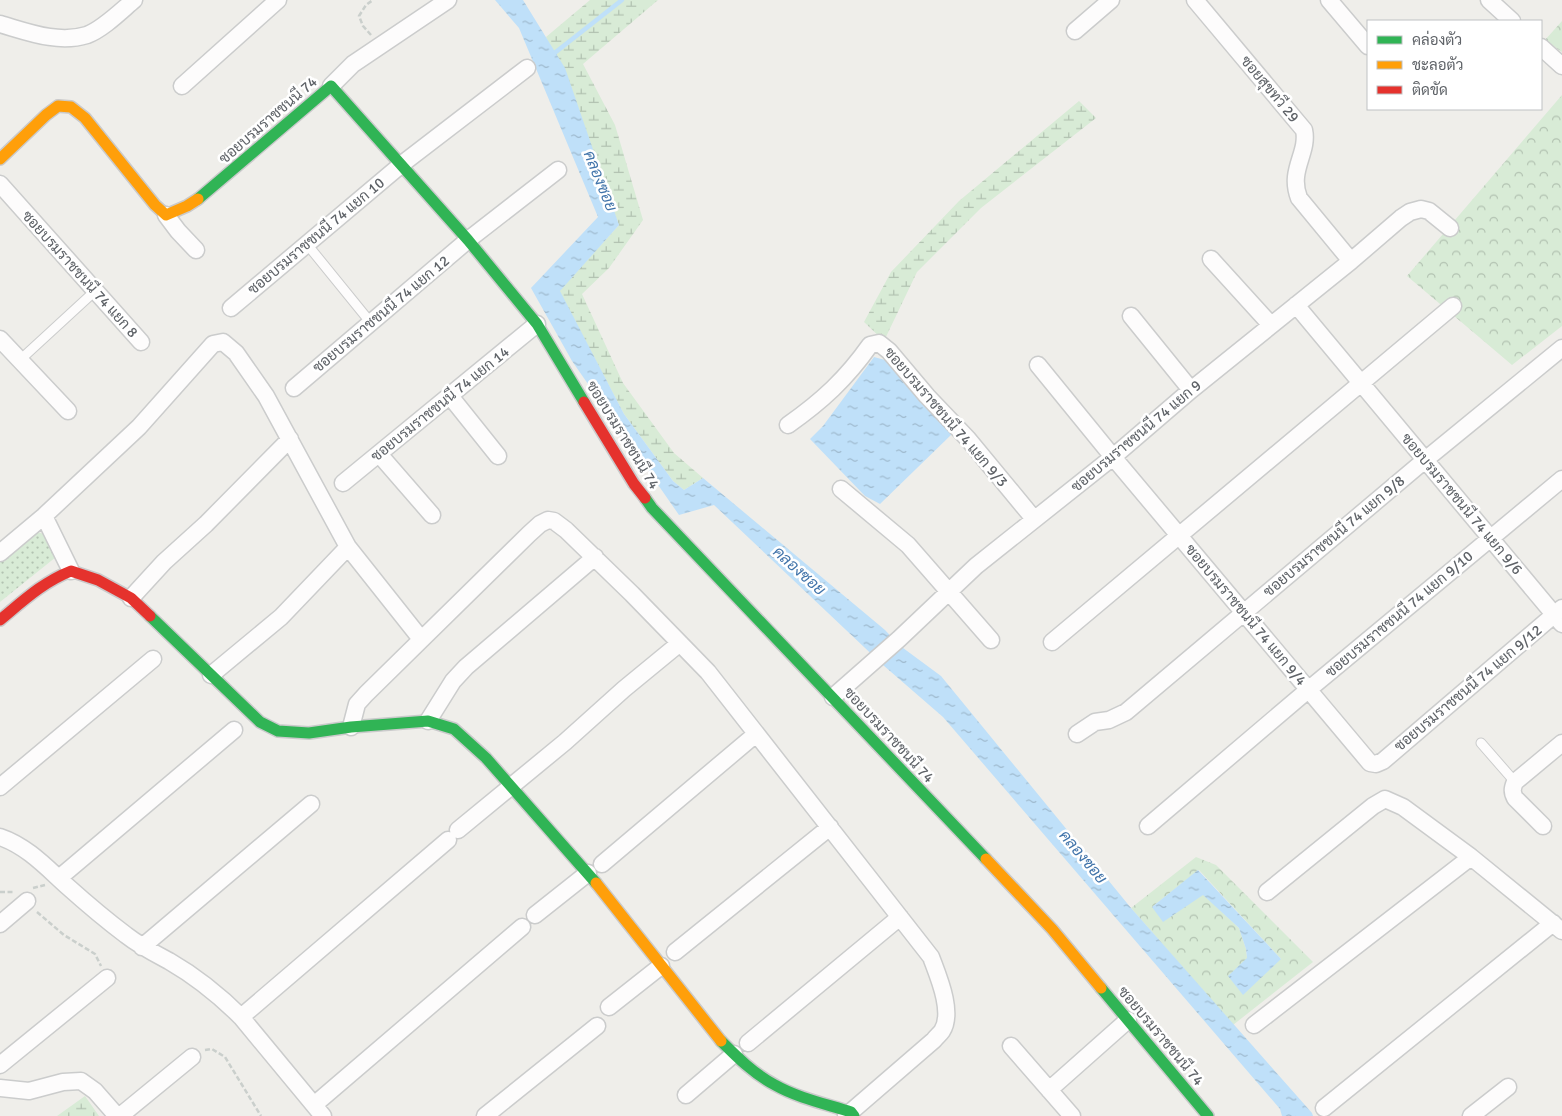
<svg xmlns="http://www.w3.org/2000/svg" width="1562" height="1116" viewBox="0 0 1562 1116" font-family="Signika,Sarabun,sans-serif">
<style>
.forest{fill:url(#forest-crowns);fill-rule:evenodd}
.wetland{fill:url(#wetland-marsh)}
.park{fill:url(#park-dots)}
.water{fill:url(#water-ripples)}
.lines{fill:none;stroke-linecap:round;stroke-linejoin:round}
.stream{stroke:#bfe0f9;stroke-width:4.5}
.lane-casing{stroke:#cbcccc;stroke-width:11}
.street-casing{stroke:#cbcccc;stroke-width:19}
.fast-casing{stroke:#cacacb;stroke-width:14}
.slow-casing{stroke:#cacacb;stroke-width:14}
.jam-casing{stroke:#cacacb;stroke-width:14}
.path{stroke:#cacfcc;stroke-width:2.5;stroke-dasharray:5 2.5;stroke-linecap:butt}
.lane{stroke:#fdfcfc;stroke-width:9}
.street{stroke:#fdfcfc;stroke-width:16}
.fast{stroke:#30b455;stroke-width:11}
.slow{stroke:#ff9f0a;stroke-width:11}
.jam{stroke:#e5322d;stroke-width:11}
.labels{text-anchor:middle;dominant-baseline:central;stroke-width:5;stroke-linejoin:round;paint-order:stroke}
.street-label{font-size:15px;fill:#5f6368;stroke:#fff}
.water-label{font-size:16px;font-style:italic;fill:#4174aa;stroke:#fff}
</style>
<defs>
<pattern id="forest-crowns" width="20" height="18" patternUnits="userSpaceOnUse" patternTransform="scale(1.25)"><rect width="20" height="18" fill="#d8ebd6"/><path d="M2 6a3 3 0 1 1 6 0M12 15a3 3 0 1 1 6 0" fill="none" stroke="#b2c2b1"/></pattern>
<pattern id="wetland-marsh" width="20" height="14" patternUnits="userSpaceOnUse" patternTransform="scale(1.25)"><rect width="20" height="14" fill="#d8ebd6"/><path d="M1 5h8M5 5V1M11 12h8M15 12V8" fill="none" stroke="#b2c2b1"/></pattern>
<pattern id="park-dots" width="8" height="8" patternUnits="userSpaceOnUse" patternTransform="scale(1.25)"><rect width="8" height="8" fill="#d8ebd6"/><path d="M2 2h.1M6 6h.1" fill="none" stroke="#b2c2b1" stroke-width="1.8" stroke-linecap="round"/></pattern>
<pattern id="water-ripples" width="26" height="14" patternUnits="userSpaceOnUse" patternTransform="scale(1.25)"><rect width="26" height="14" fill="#bfe0f9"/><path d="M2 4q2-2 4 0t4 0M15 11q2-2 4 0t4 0" fill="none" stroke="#9eb9cd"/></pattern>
</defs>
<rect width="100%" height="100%" fill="#efeeea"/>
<path class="forest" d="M1562,21V52L1545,40Z
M1562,95V326L1512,365L1407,276Z
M1196,857L1216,865L1313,962L1233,1025L1131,908ZM1199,870L1281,959L1247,958L1246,949L1239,928L1203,894L1152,907Z"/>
<path class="wetland" d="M590,0H658L583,64L615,125L643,220L609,268L582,294L623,383L674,453L703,478L684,490L673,481L624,414L559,291L619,225L546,37Z
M1079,101L1096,118L981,208L917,272L884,341L864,322L891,272L959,201Z
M85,1096L99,1116H57Z"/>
<path class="park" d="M35,531L46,535L56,557L0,602V562Z"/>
<path class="water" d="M495,0H523L565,68L619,225L560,291L624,414L673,481L684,490L703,478L885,630L899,645L941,676L1131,908L1312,1113L1313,1116H1282L1280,1109L943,717L883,665L714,505L679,515L572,361L531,288L598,217L519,28Z
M874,357L885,360L952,434L880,504L865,496L810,439L823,426Z
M1198,870L1281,959L1243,995L1228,976L1247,958L1246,949L1239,928L1203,895L1163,922L1152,907Z"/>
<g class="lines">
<path class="stream" d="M552,55L622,0"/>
<defs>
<path id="lane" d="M306,243L371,323
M20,360L95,291
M1481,743L1515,782"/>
<path id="street" d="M1195,0L1304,130C1309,153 1288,170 1299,198L1351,261
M1329,0L1368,46
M1489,0L1512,21
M0,24C28,32 58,44 87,35C103,29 121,11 134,0
M1075,31L1111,0
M1541,47L1562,66
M182,86L278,0
M331,86L353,64L448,0
M0,184L141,342
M166,215L178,231L196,250
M1211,259L1271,325
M1296,305L1562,624
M231,308L402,164L527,68
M1131,316L1191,390
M0,339L68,411
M1038,365L1113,457L1370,763L1376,764L1383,761L1562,608
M294,388L468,240L558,170
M450,396L498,456
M788,425C822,401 846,379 870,345L879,343L889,351L927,396L968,439L1034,519
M379,454L432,515
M343,483L537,324
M841,489L908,545L991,640
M44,516L71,571
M0,553L44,516L139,427L213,344L223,342L236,353L266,396L348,547L421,639
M131,598L164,562L206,524L290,439
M1052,642L1453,306
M211,675L281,617L348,547
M833,697L899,639L976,566L1113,457L1191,390L1351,261L1401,218L1410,212L1421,209L1429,211L1450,228
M428,721L453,681L466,667L595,557
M351,727L357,704L366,694L529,534L540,524L548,520L554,521L566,530L632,594L708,672L931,957C938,976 954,1012 942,1031C940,1034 936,1037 934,1040L846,1116
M1077,734L1095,722L1109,720L1126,712L1425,460L1562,348
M0,787L153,659
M1148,826L1308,690L1562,479
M1543,826L1515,798C1512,792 1512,789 1515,782L1562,743
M458,830L565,742L624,689L680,643
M0,837C27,846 47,868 67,886C86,903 106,920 126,935C140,946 154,953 169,961C195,976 220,996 241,1017L323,1116
M602,864L756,734
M59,878L234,730
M1267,892L1373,806L1385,799L1403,807L1471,857L1562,931
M535,915L588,873
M0,924L27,901
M142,947L311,804
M675,952L830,827
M609,1007L661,966
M241,1017L448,840
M1254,1025L1471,857
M748,1043L900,917
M1011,1046L1072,1116
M0,1065L107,978
M0,1088L29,1091L63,1082L81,1081L95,1091L117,1116
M1049,1090L1128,1020
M686,1095L734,1054
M314,1105L522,927
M1324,1108L1553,923
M120,1116L192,1057
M485,1116L597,1026
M1471,1116L1508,1087"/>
<path id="fast" d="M198,199L331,86L468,240L537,324L584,402
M645,498L652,508L986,859
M150,616L260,722L278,731L309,733L351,727L428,721L454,729L486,758L596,883
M1101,988L1208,1116
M721,1041C737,1057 754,1074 775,1085C798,1098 826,1104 851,1112L854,1116"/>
<path id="slow" d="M0,159L46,115L58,106L71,107L85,118L155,205L166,215L187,206L198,199
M986,859L1052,929L1101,988
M596,883L721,1041"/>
<path id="jam" d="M584,402L634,484L645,498
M0,620C23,601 43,582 71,571L98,580L131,598L150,616"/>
</defs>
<use href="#lane" class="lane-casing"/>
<use href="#street" class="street-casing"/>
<use href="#fast" class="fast-casing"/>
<use href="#slow" class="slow-casing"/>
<use href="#jam" class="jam-casing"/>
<path class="path" d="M371,35L363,26L359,16L366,5L373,0
M33,888L45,885
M0,892H13
M37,912L64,935L95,954L101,966
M205,1050L212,1049L225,1057L261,1116"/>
<use href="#lane" class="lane"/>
<use href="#street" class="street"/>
<use href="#fast" class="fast"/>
<use href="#slow" class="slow"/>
<use href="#jam" class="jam"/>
</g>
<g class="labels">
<g class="street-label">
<text transform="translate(1270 89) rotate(50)">ซอยสุขทวี 29</text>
<text transform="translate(268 120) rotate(-41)">ซอยบรมราชชนนี 74</text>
<text transform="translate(316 236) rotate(-40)">ซอยบรมราชชนนี 74 แยก 10</text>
<text transform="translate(80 274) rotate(48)">ซอยบรมราชชนนี 74 แยก 8</text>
<text transform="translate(381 314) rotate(-40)">ซอยบรมราชชนนี 74 แยก 12</text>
<text transform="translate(440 404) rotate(-39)">ซอยบรมราชชนนี 74 แยก 14</text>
<text transform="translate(946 417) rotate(49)">ซอยบรมราชชนนี 74 แยก 9/3</text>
<text transform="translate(623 435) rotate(58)">ซอยบรมราชชนนี 74</text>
<text transform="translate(1136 436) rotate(-40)">ซอยบรมราชชนนี 74 แยก 9</text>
<text transform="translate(1462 504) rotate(50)">ซอยบรมราชชนนี 74 แยก 9/6</text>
<text transform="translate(1334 536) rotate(-40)">ซอยบรมราชชนนี 74 แยก 9/8</text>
<text transform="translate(1399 614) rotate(-40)">ซอยบรมราชชนนี 74 แยก 9/10</text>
<text transform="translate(1246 615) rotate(50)">ซอยบรมราชชนนี 74 แยก 9/4</text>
<text transform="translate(1468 688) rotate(-40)">ซอยบรมราชชนนี 74 แยก 9/12</text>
<text transform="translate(889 735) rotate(47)">ซอยบรมราชชนนี 74</text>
<text transform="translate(1161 1036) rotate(50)">ซอยบรมราชชนนี 74</text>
</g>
<g class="water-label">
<text transform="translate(600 181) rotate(68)">คลองซอย</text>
<text transform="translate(799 571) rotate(42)">คลองซอย</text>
<text transform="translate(1083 857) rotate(50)">คลองซอย</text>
</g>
</g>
<rect x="1367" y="20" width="175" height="90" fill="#ffffff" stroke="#bfc1c3"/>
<rect x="1377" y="36" width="25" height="8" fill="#30b455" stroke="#bfc1c3"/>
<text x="1412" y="45" font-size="15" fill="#5f6368">คล่องตัว</text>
<rect x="1377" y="61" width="25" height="8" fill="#ff9f0a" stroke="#bfc1c3"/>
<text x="1412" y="70" font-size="15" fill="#5f6368">ชะลอตัว</text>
<rect x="1377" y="86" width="25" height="8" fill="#e5322d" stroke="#bfc1c3"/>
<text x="1412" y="95" font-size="15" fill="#5f6368">ติดขัด</text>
</svg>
